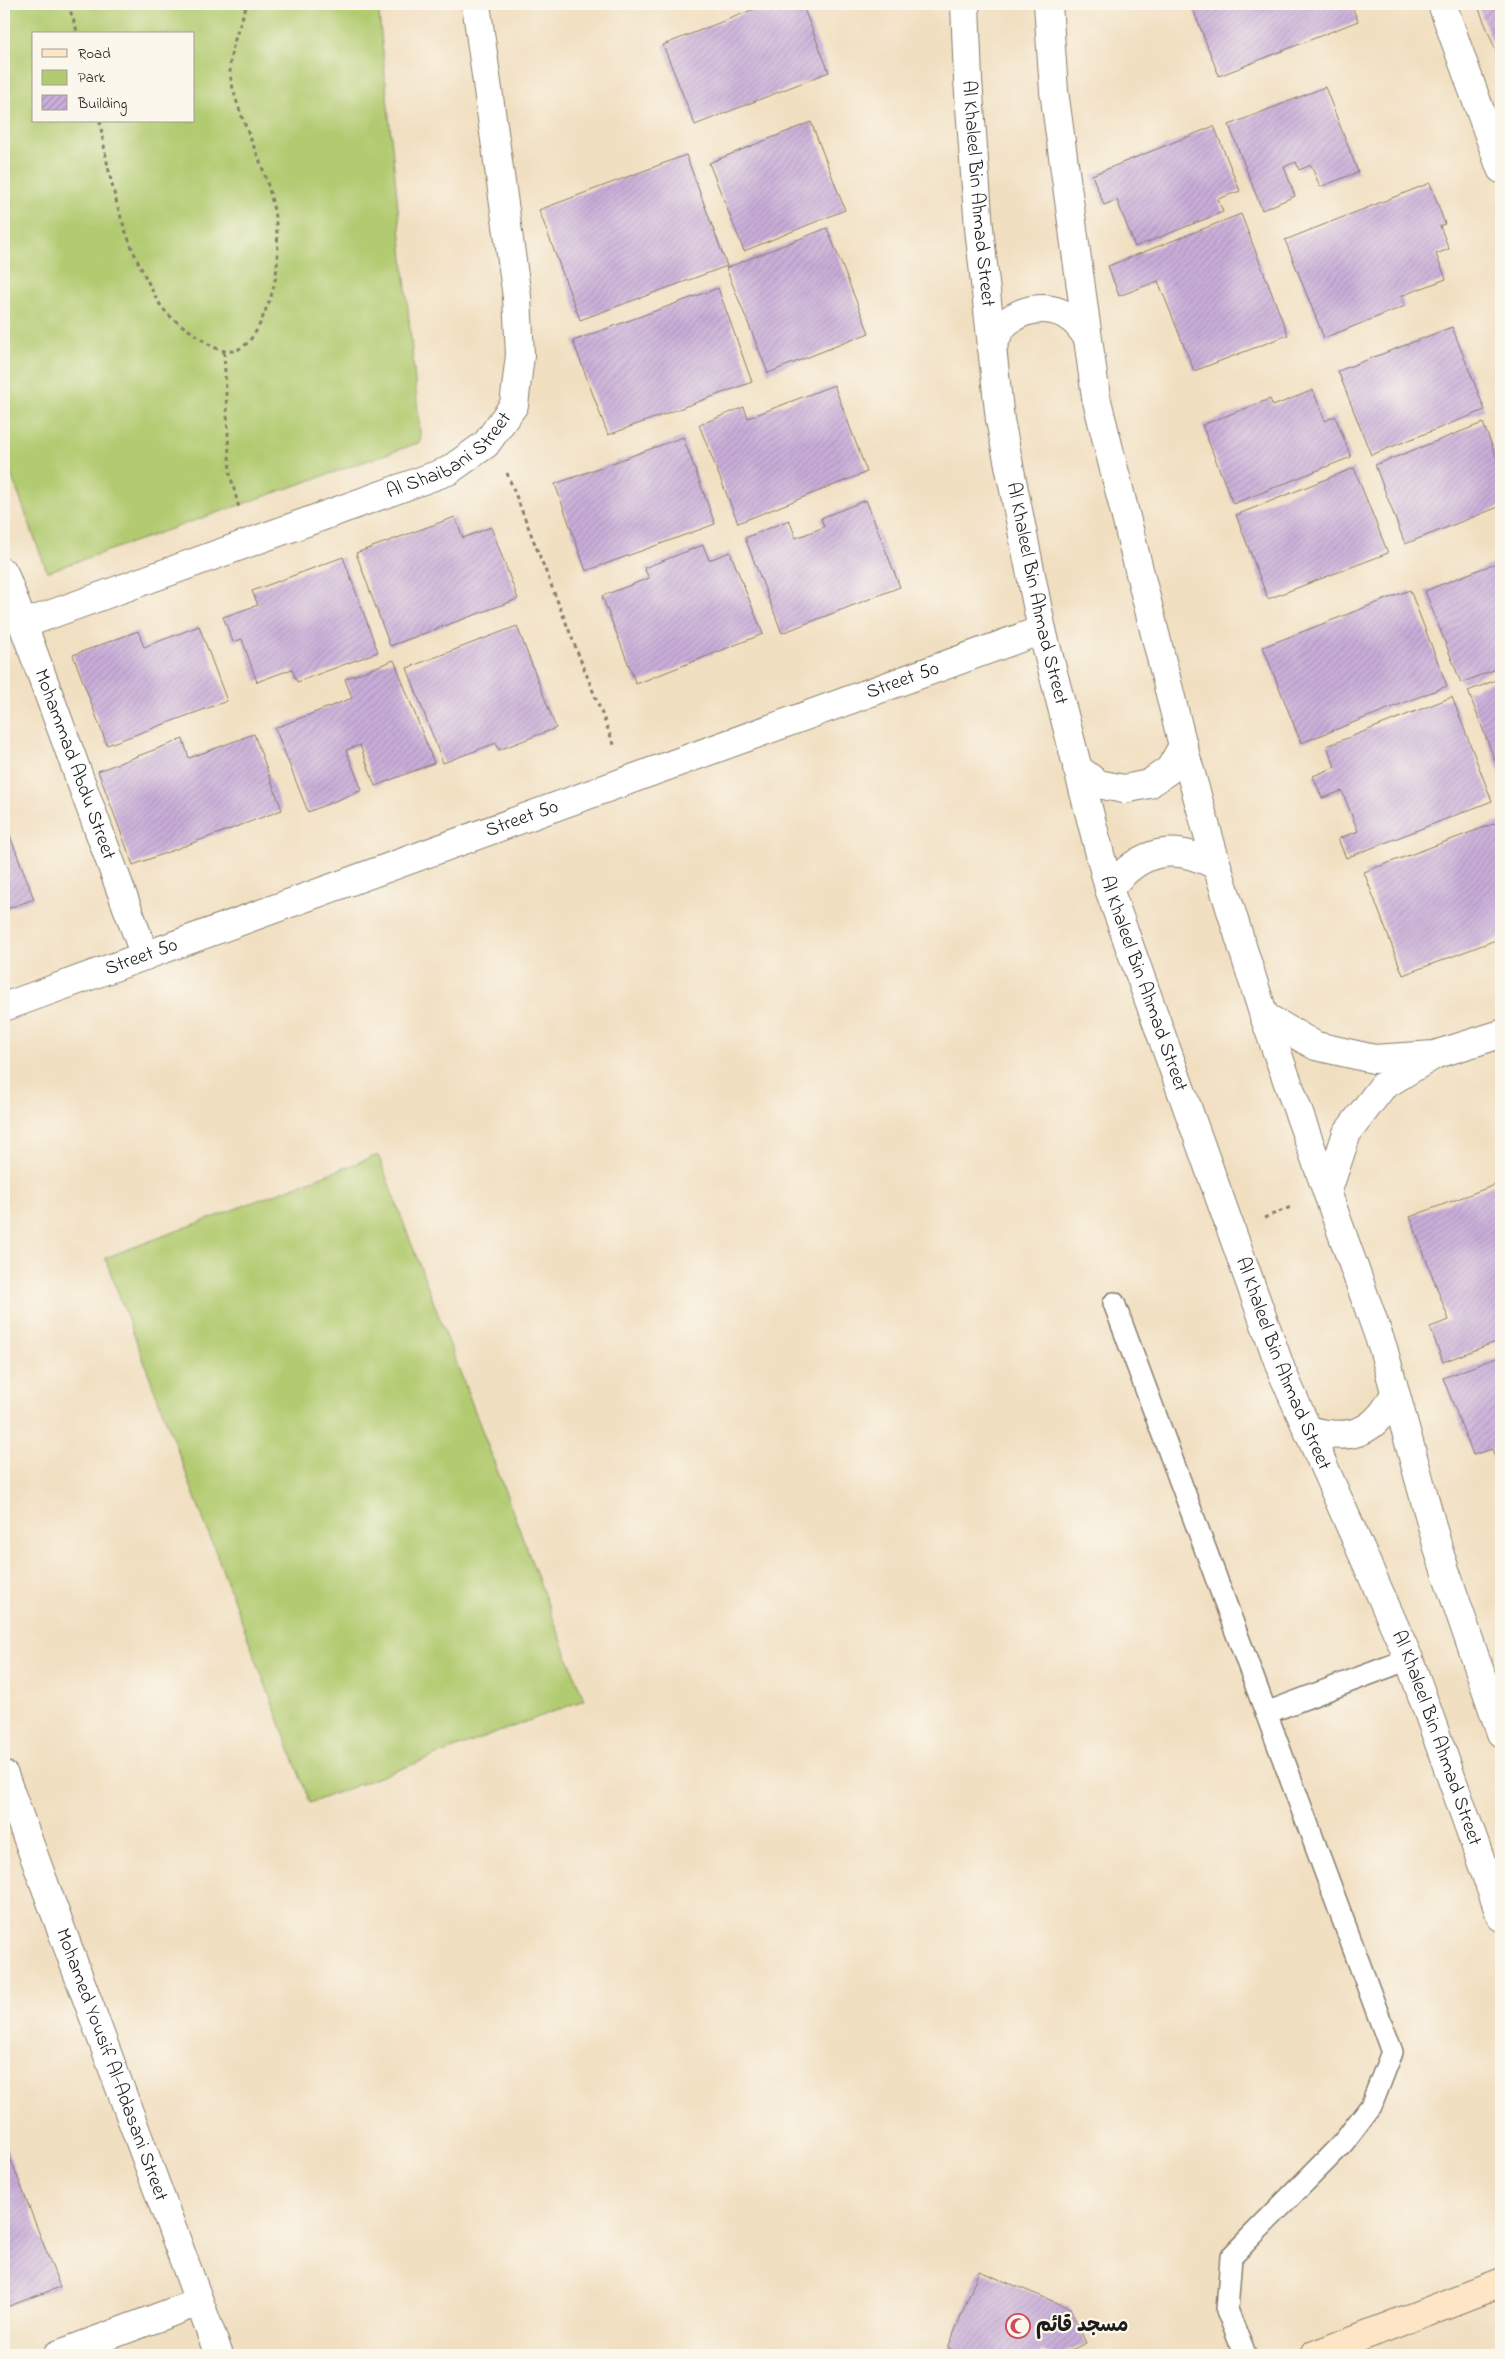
<svg xmlns="http://www.w3.org/2000/svg" width="1505" height="2359" viewBox="0 0 1505 2359" font-family="'Indie Flower','Playpen Sans Arabic',sans-serif">
<style>
.green{fill:#b2cb71;stroke:#677446;fill-rule:evenodd}
.building{fill:url(#building-hatch)}
.lines{fill:none;stroke-linecap:round;stroke-linejoin:round}
.service-casing{stroke:#867e6e;stroke-width:24}
.minor-casing{stroke:#867e6e;stroke-width:30}
.tertiary-casing{stroke:#867e6e;stroke-width:30}
.secondary-casing{stroke:#867e6e;stroke-width:30}
.path{stroke:#867e6e;stroke-width:3;stroke-dasharray:4 4;stroke-linecap:butt}
.service{stroke:#fff;stroke-width:21}
.minor{stroke:#fff;stroke-width:28}
.tertiary{stroke:#fff;stroke-width:28}
.secondary{stroke:#fde5c5;stroke-width:28}
.labels{text-anchor:middle;dominant-baseline:central;stroke-width:4.5;stroke-linejoin:round;paint-order:stroke}
.street-label{font-size:20px;fill:#1c1c1c;stroke:#fbf7ec}
.poi-label{font-size:20px;font-weight:bold;fill:#1c1c1c;stroke:#fbf7ec;text-anchor:start}
</style>
<defs>
<pattern id="building-hatch" width="6" height="6" patternUnits="userSpaceOnUse" patternTransform="scale(1.25)"><rect width="6" height="6" fill="#c8add8"/><path d="M-1 1l2-2M0 6l6-6M5 7l2-2" fill="none" stroke="#ab94b9"/></pattern>
</defs>
<rect width="100%" height="100%" fill="#fbf7ec"/>
<filter id="ink" filterUnits="userSpaceOnUse"><feTurbulence type="fractalNoise" baseFrequency=".02" numOctaves="2"/><feDisplacementMap in="SourceGraphic" scale="10" xChannelSelector="R" yChannelSelector="G"/><feConvolveMatrix kernelMatrix="1 2 1 2 8 2 1 2 1" color-interpolation-filters="sRGB"/></filter>
<filter id="wash" filterUnits="userSpaceOnUse"><feTurbulence type="fractalNoise" baseFrequency=".0096" numOctaves="4" result="noise"/><feDisplacementMap in="SourceGraphic" scale="20" xChannelSelector="R" yChannelSelector="G"/><feGaussianBlur stdDeviation="1.12" result="paint"/><feColorMatrix in="noise" values="0 0 0 0 0 0 0 0 0 0 0 0 0 0 0 0 0 1.4 0 .05"/><feComposite in="paint" operator="in"/></filter>
<g filter="url(#wash)">
<rect width="100%" height="100%" fill="#f1dfc1"/>
<path class="green" d="M4,4H378L421,442L47,572L4,455ZM34,34H194V121H34Z
M378,1155L584,1700L310,1803L105,1258Z"/>
<g id="blocks">
<path class="building" d="M767,4H802L829,72L695,125L663,45Z
M1191,4H1351L1358,21L1219,76Z
M1477,4H1501V49L1496,51Z
M1325,87L1358,172L1320,187L1311,165L1299,170L1296,162L1284,167L1295,196L1262,210L1229,125Z
M811,122L845,210L744,251L709,163Z
M1214,126L1240,191L1218,199L1223,212L1135,247L1117,200L1104,205L1092,175Z
M686,155L727,266L580,320L539,210Z
M1430,183L1445,224L1440,226L1449,249L1436,254L1446,279L1401,296L1405,306L1324,338L1285,240Z
M1241,214L1288,335L1194,371L1158,281L1119,296L1108,266Z
M827,228L869,333L768,373L726,268Z
M718,288L752,382L608,435L573,341Z
M1452,327L1485,410L1371,455L1338,371Z
M834,385L867,472L738,523L699,425L744,407L748,418Z
M1313,390L1325,421L1335,416L1351,457L1233,504L1202,425L1270,399L1273,406Z
M1483,423L1501,469V506L1405,544L1375,465Z
M683,437L715,524L586,571L555,484Z
M1354,468L1388,553L1268,599L1236,515Z
M866,500L900,587L782,633L745,538L789,520L796,538L824,527L821,518Z
M455,517L463,538L491,527L518,599L390,646L356,553Z
M703,545L709,560L730,552L763,634L636,684L602,596L649,578L644,568Z
M343,557L378,652L297,682L292,669L257,682L242,639L233,642L223,617L258,605L252,591Z
M1501,561V667L1461,683L1425,591Z
M1410,590L1447,686L1301,743L1263,647Z
M199,626L227,701L107,745L73,655L138,631L144,647Z
M517,626L556,728L499,750L496,743L443,763L407,668Z
M394,660L434,763L375,786L360,745L346,750L362,790L308,812L275,728L352,698L345,679Z
M1501,678V776L1468,691Z
M1452,697L1492,801L1346,858L1338,839L1358,831L1342,791L1322,798L1313,776L1335,767L1327,746Z
M254,734L282,810L133,865L98,771L183,739L189,758Z
M4,820L34,899L4,910Z
M1501,821V938L1403,975L1364,872Z
M1500,1183L1501,1340L1443,1362L1430,1327L1449,1320L1410,1217Z
M1501,1356V1466L1498,1467L1492,1449L1473,1455L1443,1378Z
M4,2142L60,2287L4,2308Z
M979,2271L1070,2308L1086,2343L1061,2355H1053L1041,2351L1040,2355H966L948,2348Z"/>
</g>
</g>
<g filter="url(#ink)">
<use href="#blocks" fill-opacity="0" stroke="#867e6e" stroke-width="1"/>
<g class="lines">
<defs>
<path id="service" d="M1114,1303L1392,2052L1371,2106L1343,2143L1231,2257L1227,2310L1245,2355
M1266,1713L1409,1659"/>
<g id="minor">
<path d="M1442,4L1501,169"/>
<path id="s1" d="M4,573L145,956"/>
<path id="s2" d="M24,624L448,471L486,444L514,405L520,355L517,297L476,4"/>
<path id="s3" d="M4,1007L1042,630"/>
<path d="M1264,1016L1316,1046L1374,1059L1434,1055L1501,1034"/>
<path d="M1328,1190L1347,1133L1383,1086L1431,1057"/>
<path id="s4" d="M4,1775L219,2355"/>
<path d="M57,2355L199,2302"/>
</g>
<g id="tertiary">
<path id="s5" d="M965,4L968,80L979,228L1000,420L1042,630L1109,889L1282,1372L1409,1659L1501,1917"/>
<path d="M1048,4L1054,91L1096,397L1183,746L1217,866L1264,1016L1383,1348L1440,1555L1501,1733"/>
<path d="M992,348C995,342 997,335 1000,330C1016,307 1052,302 1073,320C1078,324 1082,330 1086,335"/>
<path d="M1077,768L1098,784L1124,789L1149,784L1170,769L1183,746"/>
<path d="M1109,889C1140,850 1173,842 1217,866"/>
<path d="M1309,1430C1350,1442 1376,1433 1395,1393"/>
</g>
<path id="secondary" d="M1314,2355L1501,2283"/>
</defs>
<use href="#service" class="service-casing"/>
<use href="#minor" class="minor-casing"/>
<use href="#tertiary" class="tertiary-casing"/>
<use href="#secondary" class="secondary-casing"/>
<path class="path" d="M68,4L78,34
M100,121C108,175 120,228 145,276C151,287 157,303 166,312C174,321 186,328 196,335C212,347 228,359 245,345C255,337 262,320 266,309C287,263 277,205 259,159C249,134 231,95 230,69C229,51 241,22 247,4
M224,352L230,474L239,508
M507,473L615,747
M1264,1218L1293,1206"/>
<use href="#service" class="service"/>
<use href="#minor" class="minor"/>
<use href="#tertiary" class="tertiary"/>
<use href="#secondary" class="secondary"/>
</g>
</g>
<defs>
<symbol id="mosque-ring" viewBox="-11 -11 22 22"><circle r="9.5" fill="#fbf7ec" stroke="#d1495b" stroke-width="1.5"/><path d="M3.5-4.9A6 6 0 1 0 3.5 4.9A5 5 0 1 1 3.5-4.9Z" fill="#d1495b"/></symbol>
</defs>
<g fill-rule="evenodd">
<use href="#mosque-ring" x="1004" y="2312" width="28" height="28"/>
</g>
<g class="labels">
<g class="street-label">
<text stroke="none"><textPath href="#s5" startOffset="190">Al Khaleel Bin Ahmad Street</textPath></text>
<text stroke="none"><textPath href="#s2" startOffset="460">Al Shaibani Street</textPath></text>
<text stroke="none"><textPath href="#s5" startOffset="595">Al Khaleel Bin Ahmad Street</textPath></text>
<text stroke="none"><textPath href="#s3" startOffset="956">Street 50</textPath></text>
<text stroke="none"><textPath href="#s1" startOffset="204">Mohammad Abdu Street</textPath></text>
<text stroke="none"><textPath href="#s3" startOffset="551">Street 50</textPath></text>
<text stroke="none"><textPath href="#s3" startOffset="146">Street 50</textPath></text>
<text stroke="none"><textPath href="#s5" startOffset="1000">Al Khaleel Bin Ahmad Street</textPath></text>
<text stroke="none"><textPath href="#s5" startOffset="1405">Al Khaleel Bin Ahmad Street</textPath></text>
<text stroke="none"><textPath href="#s5" startOffset="1810">Al Khaleel Bin Ahmad Street</textPath></text>
<text stroke="none"><textPath href="#s4" startOffset="309">Mohamed Yousif Al-Adasani Street</textPath></text>
</g>
<g class="poi-label">
<text x="1036" y="2326">مسجد قائم</text>
</g>
</g>
<rect width="1505" height="2359" fill="none" stroke="#fbf7ec" stroke-width="20"/>
<rect x="32" y="32" width="162" height="90" fill="#fbf7ec" stroke="#a29f99"/>
<rect x="42" y="49" width="25" height="8" fill="#fde5c5" stroke="#a29f99"/>
<text x="78" y="58" font-size="15" fill="#1c1c1c">Road</text>
<rect x="42" y="70" width="25" height="15" fill="#b2cb71" stroke="#a29f99"/>
<text x="78" y="82" font-size="15" fill="#1c1c1c">Park</text>
<rect x="42" y="95" width="25" height="15" fill="url(#building-hatch)" stroke="#a29f99"/>
<text x="78" y="108" font-size="15" fill="#1c1c1c">Building</text>
</svg>
